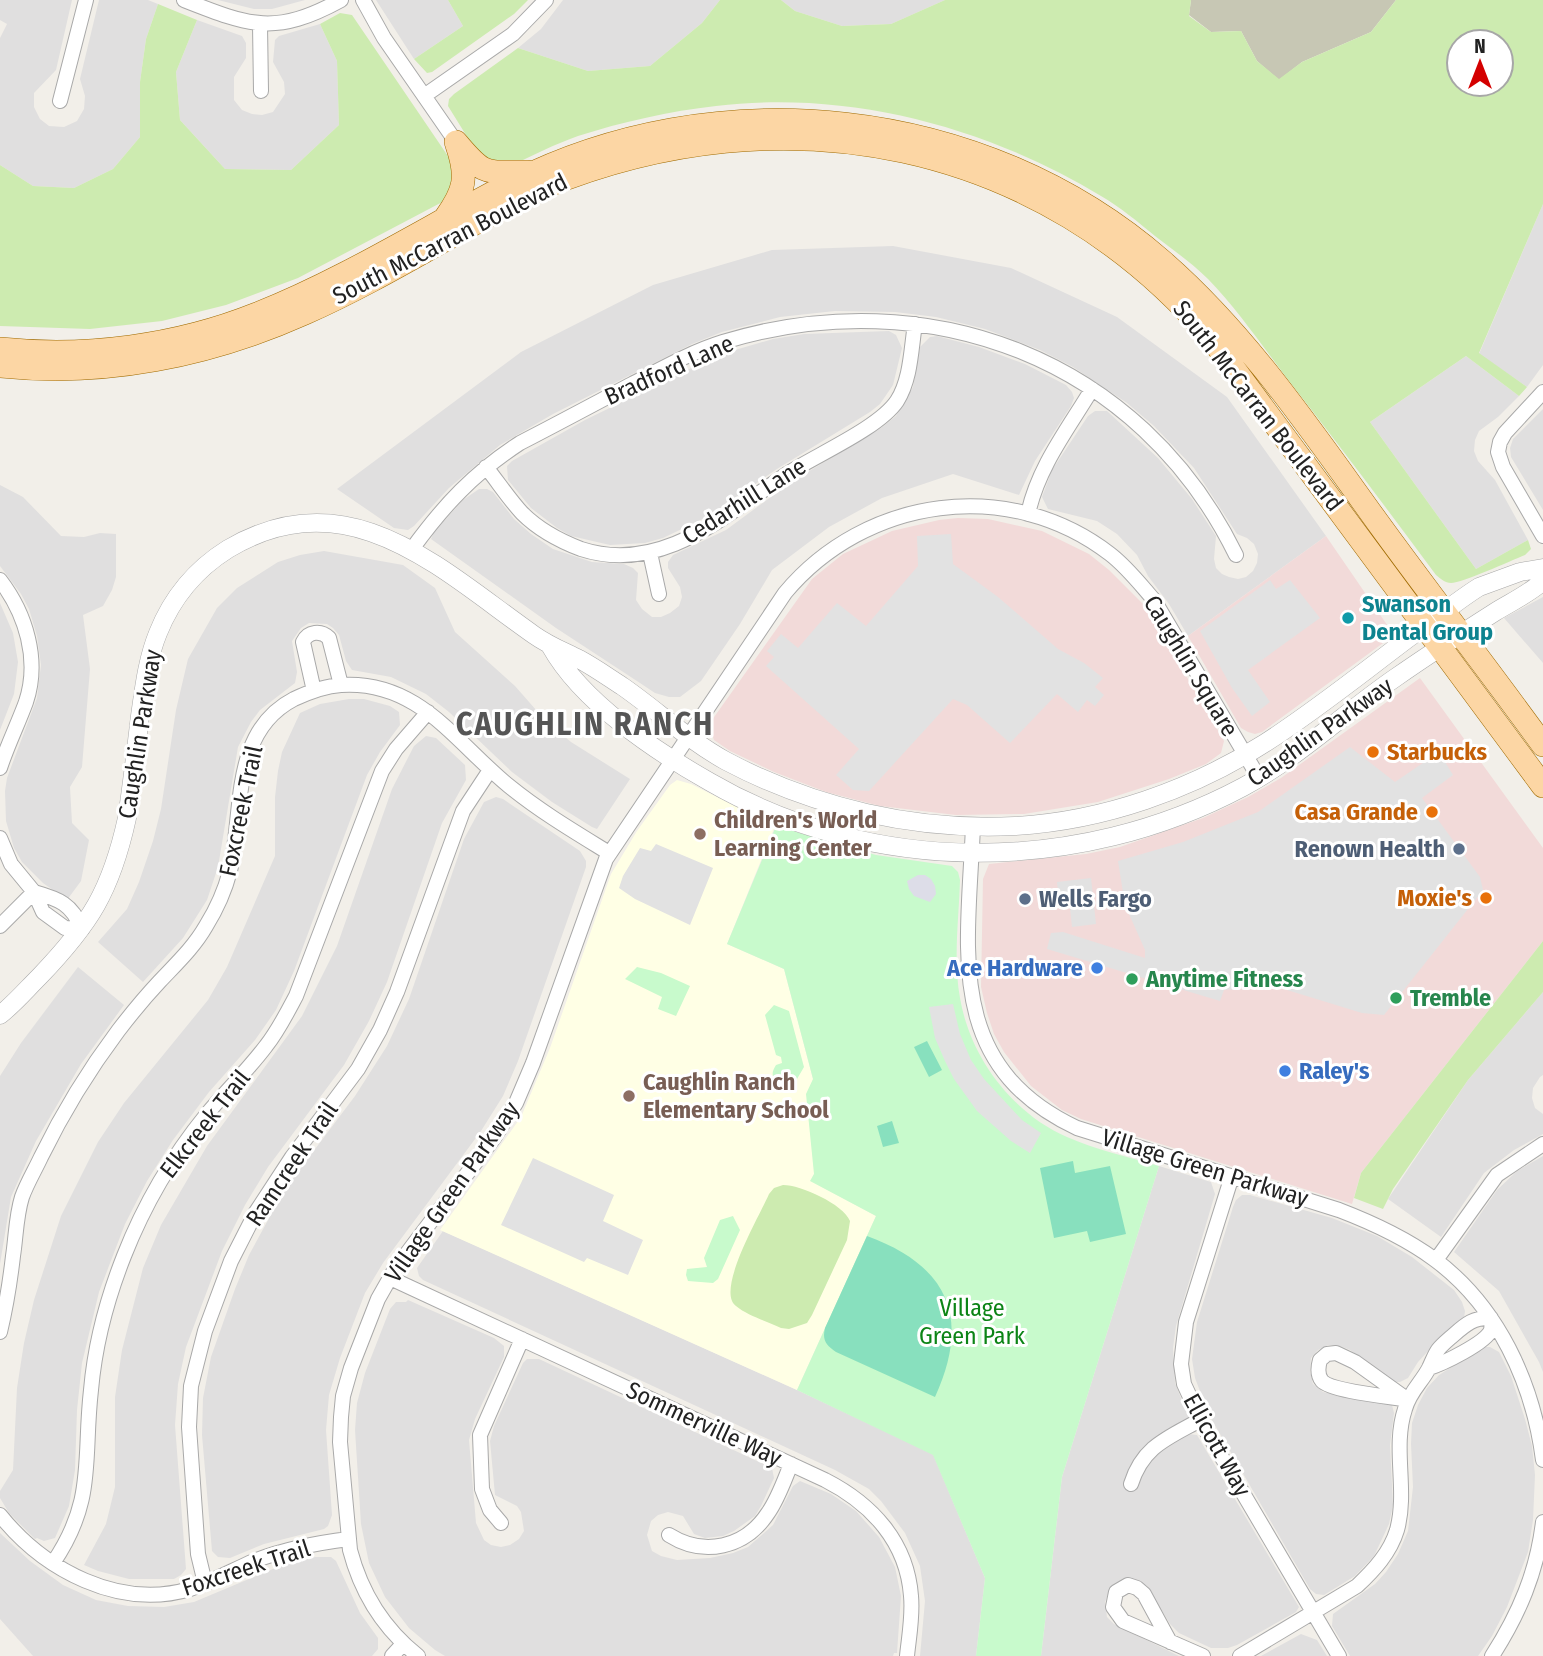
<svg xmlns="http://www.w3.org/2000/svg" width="1543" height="1656" viewBox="0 0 1543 1656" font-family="'Fira Sans Condensed',sans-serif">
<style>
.residential{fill:#e0dfdf}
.commercial{fill:#f2dad9}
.education{fill:#ffffe5}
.construction{fill:#c7c7b4}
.grass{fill:#cdebb0;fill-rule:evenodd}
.park{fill:#c8facc}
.pitch{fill:#88e0be}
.parking{fill:#e2e2e2}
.plaza{fill:#dddde8}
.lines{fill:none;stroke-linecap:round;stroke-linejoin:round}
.minor-casing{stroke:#a9a9a9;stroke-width:16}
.tertiary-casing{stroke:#a9a9a9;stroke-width:19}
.primary-casing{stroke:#a06b00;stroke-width:24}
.minor{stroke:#fff;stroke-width:14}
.tertiary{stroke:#fff;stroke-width:18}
.primary{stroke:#fcd6a4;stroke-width:23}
.culture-dot{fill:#0f9aa8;stroke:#fff;stroke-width:2.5}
.food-dot{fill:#e8710a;stroke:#fff;stroke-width:2.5}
.education-dot{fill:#8d6e63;stroke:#fff;stroke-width:2.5}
.service-dot{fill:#5c6f8a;stroke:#fff;stroke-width:2.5}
.shop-dot{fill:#3f7fe0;stroke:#fff;stroke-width:2.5}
.leisure-dot{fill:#2e9e5b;stroke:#fff;stroke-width:2.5}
.labels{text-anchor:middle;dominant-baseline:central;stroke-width:6;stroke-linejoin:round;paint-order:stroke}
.street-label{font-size:24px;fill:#222;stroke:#fff}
.culture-label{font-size:24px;font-weight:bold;fill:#0d838f;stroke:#fff;text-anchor:start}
.food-label{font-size:24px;font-weight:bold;fill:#c56008;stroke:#fff;text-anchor:end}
.education-label{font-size:24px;font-weight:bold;fill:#785e54;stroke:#fff;text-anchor:start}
.service-label{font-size:24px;font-weight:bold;fill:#4e5e75;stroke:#fff;text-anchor:end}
.shop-label{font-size:24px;font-weight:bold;fill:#366cbe;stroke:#fff;text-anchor:end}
.leisure-label{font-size:24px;font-weight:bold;fill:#27864d;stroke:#fff;text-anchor:start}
.park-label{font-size:24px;fill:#0c8416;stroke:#fff}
.district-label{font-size:32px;font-weight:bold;letter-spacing:2px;fill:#555;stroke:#fff}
</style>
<rect width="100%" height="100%" fill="#f2efe9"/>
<path class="residential" d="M0,0H72L56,70L34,93V107L40,119L49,126L64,127L77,121L84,109L85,96L80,79L99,0H148L158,4L146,39L140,82V137L113,169L74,188L33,186L0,165V38L7,24L0,20Z
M218,0H305L272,9H254Z
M376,0H448L463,26L414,59Z
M563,0H720L702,23L650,66L588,71L518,48L541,29Z
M781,0H945L891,24L842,26L795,11Z
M197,20L242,36L246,43V58L234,77V100L242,110L252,114L262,115L273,112L285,94L284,82L273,62L275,40L279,36L320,24L337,61L339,125L291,170L225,169L180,120L176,72Z
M1543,204V365L1527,387L1479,354Z
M893,246L1011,268L1117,317L1227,397L1326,536L1188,636L1169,604L1148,576L1137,555L1117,534L1097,521L1048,509L1042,497L1052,470L1088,416L1095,411H1107L1158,458L1192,499L1216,536L1214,559L1216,568L1222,574L1229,577L1238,579L1246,577L1253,571L1257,563L1258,554L1254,544L1247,538L1237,534L1194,468L1154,426L1127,403L1073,367L1040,350L985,329L936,317L895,312L835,311L780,317L722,332L692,344L553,414L500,445L449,488L414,526L408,530L394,528L337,489L521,352L653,285L772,250Z
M889,331L896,335L902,348L893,385L880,404L870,412L777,469L709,516L663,538L645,543L610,545L571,536L557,528L531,508L508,480L507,466L512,461L585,420L718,355L773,339L804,334Z
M937,336L979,347L1025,364L1066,385L1072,392L1074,398L1071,406L1035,461L1019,495L953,474L882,498L829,527L772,570L740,624L701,681L680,697H669L655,693L640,683L556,628L431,539L434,532L463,500L479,489H487L493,492L514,519L531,534L553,549L592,562L624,564L633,568L638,573L636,600L642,609L652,617H661L670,613L679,606L682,597L680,587L668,568V562L673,555L726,530L791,482L881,428L896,416L913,387L920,347L930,337Z
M1466,356L1519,396L1498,417L1479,431L1475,440L1474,451L1478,461L1495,480L1528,540L1476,569L1370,422Z
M1543,409V510L1511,457L1510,448L1513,439Z
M0,485L23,497L61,536L84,537L100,533L116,534V577L112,590L103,606L83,615L90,669L82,767L70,787L72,823L89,840L81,881L67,900L43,883L22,862L14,848L6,821L5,791L7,778L37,698L41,665L37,636L29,609L21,594L0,566Z
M324,551L403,565L435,588L455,632L515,686L544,719L571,742L630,779L597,829L592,827L552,802L512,772L449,712L426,694L391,677L352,670L346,661L339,635L333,628L327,624L309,623L301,628L292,641L297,672L295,683L260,710L251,722L238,747L218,867L207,900L183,938L143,982L98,942L127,909L139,882L153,841L161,809L176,710L188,659L217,608L237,588L278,562L300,555Z
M1543,597V663L1504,618Z
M0,603L13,633L18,662L14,694L0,730Z
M349,699H364L390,706L399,712L400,725L380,752L367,775L294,971L276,1010L255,1040L209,1092L173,1140L147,1181L125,1224L99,1292L82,1363L77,1410L75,1470L69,1506L55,1538L44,1541L37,1538L35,1539L9,1513L0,1498V1491L13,1470L17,1388L24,1343L34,1300L61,1216L98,1142L124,1103L208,1000L227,967L275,856V797L278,771L282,752L300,713L320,704Z
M426,736L436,738L465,765L466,780L442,823L387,982L369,1021L344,1065L268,1167L245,1205L222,1251L186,1347L178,1384L175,1425L186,1569L181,1575L174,1579H129L98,1571L84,1565L106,1524L115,1487V1397L122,1350L143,1268L161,1225L207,1146L302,1016L337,946L392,789L414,746Z
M496,797L503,799L580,851L586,861V867L518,1061L503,1096L481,1131L383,1263L365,1293L340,1358L329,1395L326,1430L332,1515L328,1526L324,1529L264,1544L230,1558L218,1557L212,1551L202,1435L203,1398L211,1357L235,1289L249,1255L285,1189L355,1096L387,1046L409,999L464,839L484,802Z
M78,967L124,1005L81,1064L36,1141L11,1197L0,1264V1076L21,1043Z
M1543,992V1075L1540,1077L1533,1088L1532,1098L1535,1108L1543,1114V1134L1514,1150L1484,1173L1441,1237L1388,1199L1468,1080Z
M1543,1156V1372L1539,1362L1499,1291L1454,1252L1497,1190L1517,1171Z
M1159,1166L1211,1182L1215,1194L1176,1326L1173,1348L1175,1383L1189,1418L1149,1443L1140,1452L1130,1467L1125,1483L1142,1472L1156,1454L1172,1443L1189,1434L1197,1435L1299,1607L1296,1612L1237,1645L1228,1648H1211L1179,1633L1170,1624L1147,1586L1131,1579L1121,1581L1114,1584L1108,1594L1105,1602L1107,1617L1114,1624L1179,1656H1041L1062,1477Z
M1242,1195H1250L1332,1218L1377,1236L1412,1257L1454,1290L1462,1302L1465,1311L1464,1318L1430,1349L1418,1362L1408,1378L1400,1382H1394L1350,1350L1340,1346L1328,1345L1318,1350L1311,1358L1310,1372L1313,1384L1323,1392L1340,1396L1384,1401L1392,1405L1394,1413L1390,1445L1393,1505L1389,1524L1374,1556L1355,1576L1324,1595L1316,1594L1310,1589L1209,1415L1195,1378L1192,1359L1197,1322L1233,1207L1236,1200Z
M443,1231L797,1390L933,1454L985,1578L976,1656H920L925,1601L920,1566L905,1533L881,1501L869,1489L835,1470L423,1280L419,1276L417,1268Z
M408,1300L494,1338L504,1346V1357L475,1419L469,1440L476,1523L484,1540L491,1545L501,1547L510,1545L519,1539L524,1531L521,1512L517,1506L495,1495L490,1441L494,1426L523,1363L527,1359H539L772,1468L774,1478L761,1506L755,1516L734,1531L723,1536L705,1538L694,1534L683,1516L668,1512L658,1515L651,1521L647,1535L652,1551L661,1556L677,1560L710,1558L733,1553L748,1547L773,1525L793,1486L800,1481L831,1494L856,1511L879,1537L895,1567L901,1596L897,1653H894L893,1656H445L435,1650L409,1628L385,1597L369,1563L361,1524L355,1430L357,1403L365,1373L390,1309L396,1302H406Z
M1483,1347H1490L1499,1352L1511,1376L1525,1419L1532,1446L1535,1475L1533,1520L1528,1552L1507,1607L1492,1636L1478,1656H1350L1332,1626L1333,1614L1375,1584L1386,1572L1398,1554L1408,1531L1413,1487L1411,1444L1412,1423L1418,1405L1427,1388L1439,1375Z
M0,1533L30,1561L63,1585L96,1600L128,1606L164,1607L194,1602L280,1566L315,1557H331L336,1561L360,1613L378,1638V1649L372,1656H33L0,1619Z
M1301,1634L1317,1640L1327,1656H1261Z"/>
<path class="commercial" d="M958,518L988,519L1042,531L1089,554L1109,570L1143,604L1174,655L1224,741L1221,753L1206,764L1169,779L1098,802L1024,814L956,815L880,806L826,792L774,772L730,751L714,740L709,726L712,720L812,579L843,554L892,531L939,520Z
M1326,536L1394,635L1262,732L1255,734L1248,732L1241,728L1188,636Z
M1420,678L1543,848V941L1361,1173L1352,1204L1081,1119L1062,1110L1031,1086L1004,1052L994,1034L987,1013L981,987L983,879L989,864L1086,854L1120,847L1203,818L1248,797L1281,778Z"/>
<path class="education" d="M677,780L691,784L775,826L727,944L784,969L813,1079L814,1174L811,1181L876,1216L797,1390L440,1230L521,1117L550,1048L611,874L637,831L670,785Z"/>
<path class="construction" d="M1191,0H1396L1371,32L1302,62L1279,80L1257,61L1241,31L1211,32L1189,15Z"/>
<path class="grass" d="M448,0H528L514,14L432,72L427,73L414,59L463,26Z
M720,0H781L795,11L842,26L891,24L945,0H1191L1189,16L1211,32L1241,31L1257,61L1279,79L1302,62L1371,32L1396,0H1543V204L1479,353L1527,387L1519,396L1466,356L1370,422L1476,569L1528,540L1531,549L1525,555C1510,561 1462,583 1451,583C1445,583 1441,579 1436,575C1387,509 1337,442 1286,377C1261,344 1237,309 1208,279C1192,263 1173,250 1155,236C1138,222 1120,207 1101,196C987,127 849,90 716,106C670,111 622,122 578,136C555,144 532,156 510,166L479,156L448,106L449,99L454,94L518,48L588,71L650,66L702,23ZM1459,42H1501V84H1459Z
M158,4L197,20L176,72L180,120L225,169L291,170L339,125L337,61L320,24L340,13L352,15L452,162L457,175L448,199L298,278L226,305L162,321L90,329L0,326V165L33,186L74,188L113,169L140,137V82L146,39Z
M1543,941V992L1468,1080L1393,1189L1383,1209L1354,1198L1361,1173Z
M783,1185C801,1185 843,1204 850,1221L847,1240L812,1315L807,1323L789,1329L781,1328C767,1321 748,1316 736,1306C715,1291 760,1215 769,1194L774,1188Z"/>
<path class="park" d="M776,826L876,855L952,866L958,872L960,880C959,918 953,960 960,998C970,1057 1012,1113 1067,1137C1096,1150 1129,1157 1159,1166L1062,1477L1041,1656H976L985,1578L933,1455L797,1390L876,1216L810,1181L814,1174L806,1094L813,1079L784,969L727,944Z
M637,967L661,973L690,986L676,1016L658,1009L662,997L625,979Z
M774,1005L789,1011L804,1067L797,1079L776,1081C771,1075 772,1072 776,1065L782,1063L781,1057L776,1055L765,1015Z
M733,1216L740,1230L718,1279L713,1283L688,1281L686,1275L687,1269L707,1267L704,1258L720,1220Z"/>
<path class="pitch" d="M927,1041L942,1070L929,1077L914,1047Z
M892,1121L899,1143L883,1147L877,1126Z
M1073,1161L1075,1173L1110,1166L1126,1234L1090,1242L1087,1231L1054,1238L1040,1168Z
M867,1236C949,1266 971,1318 935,1397L836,1352C826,1345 822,1340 825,1328Z"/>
<path class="parking" d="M951,534L953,564L998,597L1058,649L1084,663L1103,678L1095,687L1104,695L1095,706L1087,700L1078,712L1057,694L1010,743L967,705L953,699L869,791L853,790L836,775L859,749L766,666L774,657L767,651L781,634L798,648L837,603L866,626L918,566L917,536Z
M1270,580L1276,589L1290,580L1320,618L1248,670L1270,702L1252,716L1232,688L1200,631Z
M1350,747L1395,782L1439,752L1453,775L1422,798L1480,877L1483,890L1384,1015L1362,1013L1274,986L1224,990L1220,1001L1047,949L1051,933L1063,932L1145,958V950L1125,905L1118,861L1183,842L1258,812Z
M656,844L713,868L690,925L635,899L619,888L623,876L640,848L651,851Z
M1091,878L1096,924L1072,927L1069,899L1059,900L1057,882Z
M953,1004L960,1034L971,1060L984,1079L1022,1120L1041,1133L1030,1153L1011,1141L977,1111L954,1079L945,1061L935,1038L929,1007Z
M533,1158L614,1195L603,1221L643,1240L628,1275L587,1258L584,1262L501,1225Z"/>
<path class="plaza" d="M918,875H925L931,879L935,886L936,894L930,902L914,896L909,889L907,881Z"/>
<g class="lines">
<defs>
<path id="minor" d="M184,0C250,26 275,36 341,0
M363,0L384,38L456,142
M260,25L261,91
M424,96L513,34L546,0
M60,101L86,0
M1543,392L1505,433L1500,442L1498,452L1503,467L1543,536
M486,467C498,482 509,499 522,513C538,529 560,541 581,549C661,575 725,515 787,474C816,455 879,428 897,401C911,379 911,349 915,324
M1028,514C1038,467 1068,429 1092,389
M412,549C444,505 474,473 520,443C557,424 594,404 632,384C661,369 691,352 723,342C928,279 1140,359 1236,555
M650,553L659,594
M0,580C26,614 40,660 26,702C18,724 7,746 0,768
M314,691L303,642C308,631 321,630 329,638L341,685
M973,826C968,949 943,1065 1077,1128L1339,1210C1373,1223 1404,1237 1434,1259C1498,1306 1533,1383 1543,1460
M0,838L11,864L34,892L43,912L65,928L82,929C72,904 59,899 34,892
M0,926L34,892
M1232,1176L1186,1322L1181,1364L1184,1384L1204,1427L1339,1656
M1436,1260L1497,1175L1543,1144
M390,1278L825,1480C872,1504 907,1542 911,1596C913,1616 909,1636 907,1656
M0,1332C6,1307 10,1282 13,1256C16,1237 16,1216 22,1197C27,1183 35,1170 41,1157C63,1112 88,1071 118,1031C131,1014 145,997 160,981C177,963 194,947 206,926C216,910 225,890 230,871C244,812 230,732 294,699C309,692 325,686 341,685C419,680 456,743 509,786C541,812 575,832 609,853
M1336,1353L1355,1362L1408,1400C1391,1397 1331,1391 1322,1381C1317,1375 1318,1367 1320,1360L1327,1354Z
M1131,1484C1143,1446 1168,1438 1200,1420
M0,1515C44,1570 119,1610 190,1589C212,1582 233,1570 254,1561C285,1549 316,1543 349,1539
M501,1523L490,1510L482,1489L480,1435L522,1339
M669,1535C704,1557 745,1548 768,1513C778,1499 784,1481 791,1464
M53,1563C96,1500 83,1459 91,1390C95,1344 107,1299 124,1256C144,1205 172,1157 207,1114C226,1091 248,1070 266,1046C278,1031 287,1013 296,996L382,771L396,749L428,712
M205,1583L198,1554L189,1427L191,1386L205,1331L231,1261L256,1212L292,1157L358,1069L380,1030L397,992L463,811L490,770
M1170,1642L1144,1594L1137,1588L1128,1585L1116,1592L1113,1607L1123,1621L1203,1656
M392,1656L403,1644
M418,1656C384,1629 361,1592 350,1550L340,1442L341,1417L343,1396L351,1368L378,1299L395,1269L494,1138L516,1103L533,1063L606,859L785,593C865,497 1009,476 1110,554C1127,567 1140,584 1154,600L1259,778
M1240,1656L1357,1586C1374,1570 1390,1553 1397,1530C1408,1490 1392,1448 1405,1409C1410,1391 1422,1382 1429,1368C1437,1351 1435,1351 1450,1338C1464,1326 1472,1317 1491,1318C1491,1322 1492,1326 1491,1330C1486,1343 1442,1364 1429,1368
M1492,1656C1519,1614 1537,1572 1543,1522"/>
<path id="tertiary" d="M551,647C582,702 655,751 710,782C872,876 1078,875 1243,787C1299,757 1344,713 1395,678C1428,655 1462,633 1495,612C1511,602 1529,594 1543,581
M0,1015C14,1004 26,990 39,977C90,924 111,891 127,818C132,784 136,750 140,716C144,688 147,660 158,633C172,598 196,569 228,549C349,477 440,569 534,635C548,645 563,651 579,659C594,667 608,677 622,686C658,711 688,740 726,761C815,808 915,831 1015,826C1103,821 1191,790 1265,743C1315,711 1362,673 1410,637C1433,621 1455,602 1479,587L1520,572L1543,568"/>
<path id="primary" d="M456,142C486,178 485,171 528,172
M446,217C465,190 468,177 457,145
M0,349C86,358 177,346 257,314C343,280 424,229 506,186C715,77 983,105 1162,261C1246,334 1311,430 1376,520C1431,596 1488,669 1543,745
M0,366C104,377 209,356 305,313C387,277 463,226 544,187C783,89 1042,139 1212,339L1543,786"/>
</defs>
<use href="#minor" class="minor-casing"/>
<use href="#tertiary" class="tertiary-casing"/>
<use href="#primary" class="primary-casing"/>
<use href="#minor" class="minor"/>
<use href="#tertiary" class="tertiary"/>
<use href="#primary" class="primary"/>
</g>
<circle class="culture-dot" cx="1348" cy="618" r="7"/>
<g class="food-dot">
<circle cx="1373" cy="752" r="7"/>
<circle cx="1432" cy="812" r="7"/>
<circle cx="1486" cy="898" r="7"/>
</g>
<g class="education-dot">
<circle cx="700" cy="834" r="7"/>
<circle cx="629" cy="1096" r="7"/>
</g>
<g class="service-dot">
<circle cx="1459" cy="849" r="7"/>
<circle cx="1025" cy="899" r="7"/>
</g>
<g class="shop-dot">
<circle cx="1097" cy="968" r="7"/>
<circle cx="1285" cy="1071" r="7"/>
</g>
<g class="leisure-dot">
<circle cx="1132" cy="979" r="7"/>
<circle cx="1396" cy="998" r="7"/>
</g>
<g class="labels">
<g class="street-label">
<text transform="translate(450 239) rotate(-27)">South McCarran Boulevard</text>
<text transform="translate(669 370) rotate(-24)">Bradford Lane</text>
<text transform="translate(1258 406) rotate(52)">South McCarran Boulevard</text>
<text transform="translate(744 501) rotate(-32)">Cedarhill Lane</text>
<text transform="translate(1191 666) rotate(59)">Caughlin Square</text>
<text transform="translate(1320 732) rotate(-35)">Caughlin Parkway</text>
<text transform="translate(140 734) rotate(-81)">Caughlin Parkway</text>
<text transform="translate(241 811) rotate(-78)">Foxcreek Trail</text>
<text transform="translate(205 1124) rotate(-52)">Elkcreek Trail</text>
<text transform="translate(292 1164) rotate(-56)">Ramcreek Trail</text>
<text transform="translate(1205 1168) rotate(17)">Village Green Parkway</text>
<text transform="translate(452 1192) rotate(-55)">Village Green Parkway</text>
<text transform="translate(704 1424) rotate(25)">Sommerville Way</text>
<text transform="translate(1217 1445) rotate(61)">Ellicott Way</text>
<text transform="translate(246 1568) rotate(-18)">Foxcreek Trail</text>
</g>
<g class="culture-label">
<text x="1362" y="604">Swanson<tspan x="1362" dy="28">Dental Group</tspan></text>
</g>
<g class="food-label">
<text x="1387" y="752" text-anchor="start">Starbucks</text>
<text x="1418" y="812">Casa Grande</text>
<text x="1472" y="898">Moxie's</text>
</g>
<g class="education-label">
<text x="714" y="820">Children's World<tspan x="714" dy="28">Learning Center</tspan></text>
<text x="643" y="1082">Caughlin Ranch<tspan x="643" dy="28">Elementary School</tspan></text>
</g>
<g class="service-label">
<text x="1445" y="849">Renown Health</text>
<text x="1039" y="899" text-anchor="start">Wells Fargo</text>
</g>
<g class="shop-label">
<text x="1083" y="968">Ace Hardware</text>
<text x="1299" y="1071" text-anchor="start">Raley's</text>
</g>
<g class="leisure-label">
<text x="1146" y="979">Anytime Fitness</text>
<text x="1410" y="998">Tremble</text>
</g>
<g class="park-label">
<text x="972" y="1308">Village<tspan x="972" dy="28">Green Park</tspan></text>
</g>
<g class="district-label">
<text x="585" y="724">CAUGHLIN RANCH</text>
</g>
</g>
<g transform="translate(1480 63)"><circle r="33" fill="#ffffff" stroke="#a7a7a7" stroke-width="2"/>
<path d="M0-5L12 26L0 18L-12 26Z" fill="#d40000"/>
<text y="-10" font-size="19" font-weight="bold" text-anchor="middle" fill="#222222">N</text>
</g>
</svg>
